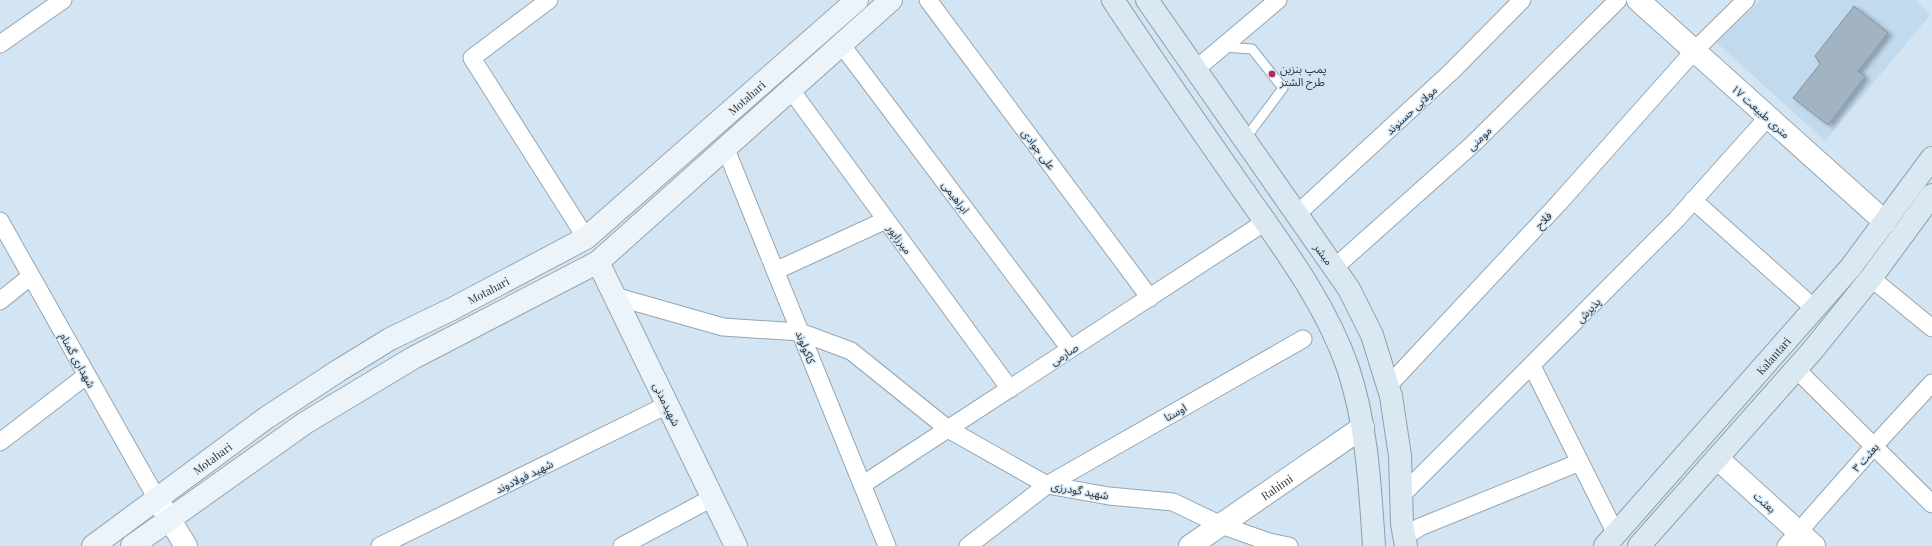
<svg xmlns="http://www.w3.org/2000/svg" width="1932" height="546" viewBox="0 0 1932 546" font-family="'Playfair Display','Noto Sans Arabic',serif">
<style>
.built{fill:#c2daee}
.building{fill:#a2b3c1;stroke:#8494a2;filter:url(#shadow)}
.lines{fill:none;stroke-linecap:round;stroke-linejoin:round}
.service-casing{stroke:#95a6b3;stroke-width:11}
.minor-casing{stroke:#95a6b3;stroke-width:19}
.tertiary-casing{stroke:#95a6b3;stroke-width:24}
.secondary-casing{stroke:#95a6b3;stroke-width:24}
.primary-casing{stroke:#8d9fac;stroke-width:24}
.service{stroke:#fff;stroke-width:9}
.minor{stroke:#fff;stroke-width:17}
.tertiary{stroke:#fff;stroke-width:22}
.secondary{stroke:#ecf3f9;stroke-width:22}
.primary{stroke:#dae8f2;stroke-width:22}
.poi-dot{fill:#b5275b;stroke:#d3e5f3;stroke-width:1.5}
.labels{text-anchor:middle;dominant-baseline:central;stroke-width:3;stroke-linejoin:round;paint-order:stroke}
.poi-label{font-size:11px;fill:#2d343a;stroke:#d3e5f3;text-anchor:start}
.street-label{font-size:11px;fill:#2d343a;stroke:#d3e5f3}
</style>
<defs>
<filter id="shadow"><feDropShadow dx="4.5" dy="2.5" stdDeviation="2" flood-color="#0004"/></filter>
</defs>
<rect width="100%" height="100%" fill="#d3e5f3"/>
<path class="built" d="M1761,0H1916L1930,15L1825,141L1716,42Z"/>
<path class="building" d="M1854,6L1888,33L1858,71L1865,77L1828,125L1793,98L1820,64L1815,56Z"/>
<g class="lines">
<defs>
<path id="service" d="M1223,47L1252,49L1283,88L1245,139"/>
<path id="minor" d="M549,0L472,58L586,238
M928,0L1150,298
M0,44L63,0
M841,44L1070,349
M1196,69L1278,0
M791,90L1010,389
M725,147L887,546
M1693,200L1815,309
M1296,215L1452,71L1522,0
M0,221L157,499
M1334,268L1473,144L1618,0
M775,271L886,220
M1871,278L1932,328
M614,296L723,327L800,332L851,351L948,429L1047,485L1109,496L1173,502L1221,525L1269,542L1289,546
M0,301L31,276
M1532,366L1616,534
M1796,369L1932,504
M1388,386L1558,204L1694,51L1746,0
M0,442L87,375
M862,485L1265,222
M1401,496L1676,220L1768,117
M1404,537L1420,527L1580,462
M380,546L667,405
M622,546L712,498
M968,546L1047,485L1303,339
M1786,546L1875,445L1932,383"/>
<g id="tertiary">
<path d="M1638,0L1885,222"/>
<path d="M1717,458L1814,546"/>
<path d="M157,499L186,546"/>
<path id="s1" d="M1190,546L1363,427"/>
</g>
<g id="secondary">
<path d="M598,262L736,546"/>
<path id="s2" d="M93,546L266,418L338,371L390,339L452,309L586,238L857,0"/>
<path d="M132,546L305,423L413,358L598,262L891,0"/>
</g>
<g id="primary">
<path d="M1113,0C1155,64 1199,127 1243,190C1282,246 1325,302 1348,368C1367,425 1370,486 1374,546"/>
<path d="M1147,0L1349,289L1372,335L1391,396L1400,456L1402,524L1406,546"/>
<path id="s3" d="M1605,546L1851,267L1932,158"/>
<path d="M1639,546L1812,351L1871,278L1932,195"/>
</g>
</defs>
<use href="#service" class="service-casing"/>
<use href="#minor" class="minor-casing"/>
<use href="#tertiary" class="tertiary-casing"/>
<use href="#secondary" class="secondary-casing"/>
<use href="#primary" class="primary-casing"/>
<use href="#service" class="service"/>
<use href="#minor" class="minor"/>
<use href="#tertiary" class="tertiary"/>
<use href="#secondary" class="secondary"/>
<use href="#primary" class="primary"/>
</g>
<circle class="poi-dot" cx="1272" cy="74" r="4"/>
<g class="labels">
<g class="poi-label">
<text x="1280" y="68">پمپ بنزین<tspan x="1280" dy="13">طرح الشتر</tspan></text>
</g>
<g class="street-label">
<text stroke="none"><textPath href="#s2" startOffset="796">Motahari</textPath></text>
<text transform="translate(1411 110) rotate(-43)">مولایی حسنوند</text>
<text transform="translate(1761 111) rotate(42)">۱۷ متری طبیعت</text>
<text transform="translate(1479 138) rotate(-44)">مومنی</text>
<text transform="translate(1039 149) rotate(53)">علی جوادی</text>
<text transform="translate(956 197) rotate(53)">ابراهیمی</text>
<text transform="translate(1543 220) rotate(-47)">فلاح</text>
<text transform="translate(900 239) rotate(54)">میرزاپور</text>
<text transform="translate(1324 254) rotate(54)">مبشر</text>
<text stroke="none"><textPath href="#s2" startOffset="472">Motahari</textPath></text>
<text transform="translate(1588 310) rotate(-46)">پذیرش</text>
<text transform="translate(806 347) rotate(68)">کاکولوند</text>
<text transform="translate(1064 354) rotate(-33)">صارمی</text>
<text stroke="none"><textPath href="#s3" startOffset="254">Kalantari</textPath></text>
<text transform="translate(78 360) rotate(61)">شهداری گمنام</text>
<text transform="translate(667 404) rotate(64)">شهیدمدنی</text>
<text transform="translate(1175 412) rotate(-30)">اوستا</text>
<text transform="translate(1865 457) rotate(-49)">بعثت ۳</text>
<text stroke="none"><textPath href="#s2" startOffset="148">Motahari</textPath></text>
<text transform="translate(524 476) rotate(-26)">شهید فولادوند</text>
<text stroke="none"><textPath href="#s1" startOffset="105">Rahimi</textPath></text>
<text transform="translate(1080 490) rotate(10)">شهید گودرزی</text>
<text transform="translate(1765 502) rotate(42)">بعثت</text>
</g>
</g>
</svg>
